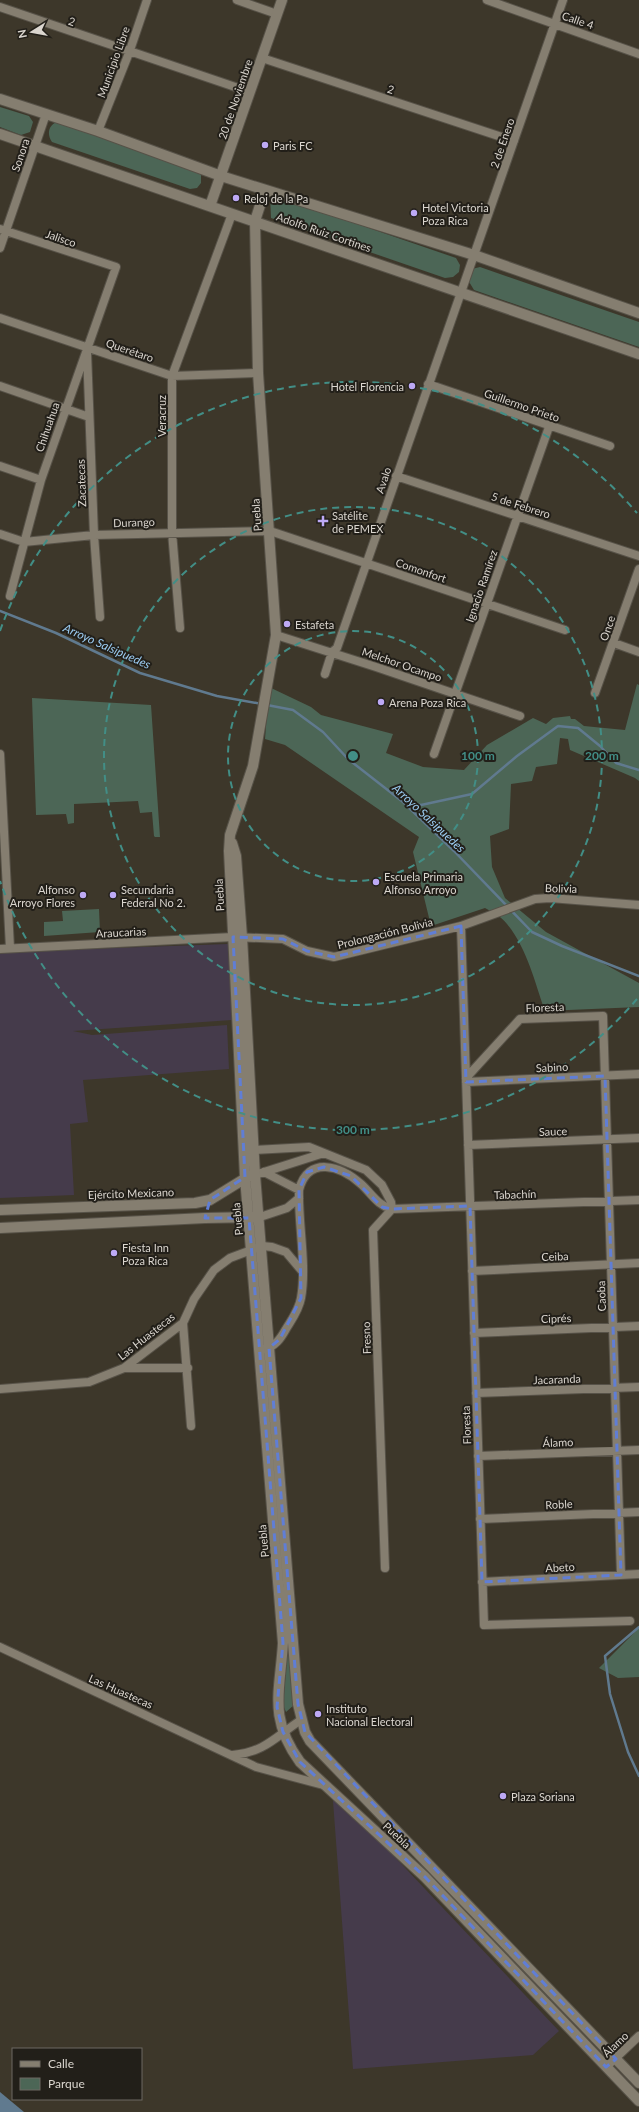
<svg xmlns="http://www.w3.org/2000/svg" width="639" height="2112" viewBox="0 0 639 2112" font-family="Lato,sans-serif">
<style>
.commercial{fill:#453b4b}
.green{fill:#4c6656}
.water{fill:#607a8f}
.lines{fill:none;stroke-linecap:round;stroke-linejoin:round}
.stream{stroke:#607a8f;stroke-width:2.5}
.street-casing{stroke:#575248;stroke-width:10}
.secondary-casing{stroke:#575248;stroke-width:12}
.street{stroke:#857e70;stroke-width:8}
.secondary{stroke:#857e70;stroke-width:10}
.marked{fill:none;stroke:#607ed5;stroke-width:3;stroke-dasharray:8 5;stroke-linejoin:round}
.ring{fill:none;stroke:#428e86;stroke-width:2;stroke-dasharray:7 5}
.poi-dot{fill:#bda9f5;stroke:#221f19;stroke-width:1.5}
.labels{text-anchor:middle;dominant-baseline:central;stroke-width:4;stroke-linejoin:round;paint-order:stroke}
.street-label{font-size:11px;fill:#dbd6cf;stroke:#221f19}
.poi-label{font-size:11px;fill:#dbd6cf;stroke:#221f19;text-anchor:start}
.water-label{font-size:12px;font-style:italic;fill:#9bccf2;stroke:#221f19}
.centre{fill:#428e86;stroke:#221f19;stroke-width:2}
.ring-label{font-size:12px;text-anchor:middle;font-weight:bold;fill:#428e86;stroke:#221f19;stroke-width:4;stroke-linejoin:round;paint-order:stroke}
</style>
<rect width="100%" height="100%" fill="#3d372a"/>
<path class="commercial" d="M228,944L232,1020L73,1031L92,1035L227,1025L229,1069L83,1080L88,1122L70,1124L74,1195L0,1198V952Z
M341,1800L559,2031L533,2055L353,2069L333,1801Z"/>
<path class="green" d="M0,107L29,116L33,122L30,132L21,135L0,127Z
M59,121L201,174V183L197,188L190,189L52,142C46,133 49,124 59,121Z
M270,194L456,258L460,265L459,272L453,277L445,278L271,218Z
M480,267L639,322V347L474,290L468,280L472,269Z
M637,684L639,685V781L635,778L570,750L568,739L560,738L557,764L536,767L532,781L511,784L509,829L490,836L492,867L505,898L546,932L639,983V1007L545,1011C535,983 527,948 507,924C501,916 492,912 485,908L431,926L413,852L419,837L285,745L265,739L269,687L311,707L321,715L393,734L386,753L423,767L464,770L487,745L533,718L546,724L553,718L570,716L571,719H575L584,726L625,730Z
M32,698L151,705L160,837H155L154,836L152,812L140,813L138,801L74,804V823L68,824L66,814L36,815Z
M99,909L100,932L44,936V922L63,921L62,911Z
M284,1605L294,1705L286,1712L283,1705L287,1659Z
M639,1628V1677L618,1678L599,1668Z"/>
<path class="water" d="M0,2092L24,2112H0Z"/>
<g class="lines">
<path class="stream" d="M0,611L56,633L140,673L217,696L262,704
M267,705L293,710L323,732L348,759L403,802L454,851L532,932L562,946L639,976
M404,802L421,805L472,794L517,756L558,726L578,728L600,746L616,763L639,770
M639,1627L605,1656L610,1694L628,1752L639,1776"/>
<defs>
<path id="street" d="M237,0L277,14
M487,0L639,54
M0,7L250,92
M262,58L514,141
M98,131L129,53L147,0
M0,229L116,267L41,480L10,596
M0,248L46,114
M0,318L172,376L258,373
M87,352L94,535L100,617
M428,384L610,446
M0,386L89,417
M0,466L41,480
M396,476L639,556
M0,534L24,542L94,535L270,531L565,630
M180,628L172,532V376L232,214
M276,635L376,667L520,716
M614,643L639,652
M325,674L332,652L337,648L563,0
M595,693L639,569
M0,754L10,948
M434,754L549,427
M461,926L484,1625L630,1621
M0,949L233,937L283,939L307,951L334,957L461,926L535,899L550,898L639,905
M466,1078L520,1019L603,1016L621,1575
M466,1082L639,1074
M468,1145L639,1138
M253,1150L309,1147L366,1170L382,1185L391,1202L392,1209L373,1230L385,1568
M264,1172L299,1190
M255,1175L324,1153
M260,1217L287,1208L299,1198
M472,1271L639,1263
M183,1323L191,1426
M474,1333L639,1326
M264,1349C275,1347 281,1338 286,1329C292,1319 299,1310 301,1298C307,1265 298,1224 299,1190C308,1155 341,1166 361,1184C372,1194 377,1205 392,1209L639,1200
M124,1368H188
M0,1389L89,1382L124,1368L183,1323L194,1299L214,1270L230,1258L262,1246L272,1247L286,1252L302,1271
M476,1393L639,1387
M478,1456L639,1450
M480,1519L639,1512
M482,1582L639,1574
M0,1647L256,1767L327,1786
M233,1755C265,1752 275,1737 301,1720
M606,2067L639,2036"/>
<path id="secondary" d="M0,99L98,131L221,176L474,255L639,313
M0,134L639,354
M265,190L255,221L258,373L276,635L253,766L230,835L229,851L245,1177L283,1643C280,1692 268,1718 300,1762L425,1877L639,2101
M210,206L282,0
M232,843L236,856L242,937L255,1175L298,1704L305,1732L310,1741L639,2083
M0,1210L195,1203L210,1200L249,1176
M0,1228L205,1218L256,1217"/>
</defs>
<use href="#street" class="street-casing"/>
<use href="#secondary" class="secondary-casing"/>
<use href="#street" class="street"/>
<use href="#secondary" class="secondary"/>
</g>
<path class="marked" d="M461,926L466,1082L605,1076L621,1575L482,1582L470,1206L392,1209L382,1207L351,1176L324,1167L307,1172L299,1190L301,1298L280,1339L269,1348L298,1704L305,1732L616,2059L606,2067L425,1877L300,1762L283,1732L277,1707L283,1643L249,1218H205L210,1200L245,1177L233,937L283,939L307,951L334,957Z"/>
<g class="ring">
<circle cx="353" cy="756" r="125"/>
<circle cx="353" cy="756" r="249"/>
<path d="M637 999A374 374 0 0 1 0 881M0 631A374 374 0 0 1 637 513"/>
</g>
<g class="poi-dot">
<circle cx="265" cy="145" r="4"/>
<circle cx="236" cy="198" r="4"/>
<circle cx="414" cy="213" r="4"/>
<circle cx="412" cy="386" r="4"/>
<path d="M321 515h4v4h4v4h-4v4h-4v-4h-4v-4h4z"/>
<circle cx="287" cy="624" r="4"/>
<circle cx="381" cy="702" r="4"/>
<circle cx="376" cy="882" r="4"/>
<circle cx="83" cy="895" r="4"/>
<circle cx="113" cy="895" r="4"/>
<circle cx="114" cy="1253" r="4"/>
<circle cx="318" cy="1714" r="4"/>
<circle cx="503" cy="1796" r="4"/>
</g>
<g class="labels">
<g class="street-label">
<text transform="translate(578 20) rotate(19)">Calle 4</text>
<text transform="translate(72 21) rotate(19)">2</text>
<text transform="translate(113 62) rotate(-70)">Municipio Libre</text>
<text transform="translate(391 89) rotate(18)">2</text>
<text transform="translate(235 99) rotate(-71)">20 de Noviembre</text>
<text transform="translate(502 143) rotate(-71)">2 de Enero</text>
<text transform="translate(20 155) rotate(-71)">Sonora</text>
<text transform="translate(324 232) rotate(19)">Adolfo Ruiz Cortines</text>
<text transform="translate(61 238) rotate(19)">Jalisco</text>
<text transform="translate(130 350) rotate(19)">Querétaro</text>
<text transform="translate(522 405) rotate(19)">Guillermo Prieto</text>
<text transform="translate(161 416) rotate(-90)">Veracruz</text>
<text transform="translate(47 427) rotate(-71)">Chihuahua</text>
<text transform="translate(383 480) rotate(-71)">Avalo</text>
<text transform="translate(81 483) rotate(-92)">Zacatecas</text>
<text transform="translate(521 505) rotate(18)">5 de Febrero</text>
<text transform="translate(256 515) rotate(-94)">Puebla</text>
<text transform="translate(134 522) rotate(-2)">Durango</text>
<text transform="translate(421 570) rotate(19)">Comonfort</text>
<text transform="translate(481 586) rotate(-71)">Ignacio Ramírez</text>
<text transform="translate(607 628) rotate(-71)">Once</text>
<text transform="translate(402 664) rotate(19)">Melchor Ocampo</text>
<text transform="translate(561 888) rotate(2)">Bolivia</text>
<text transform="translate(219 895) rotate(-93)">Puebla</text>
<text transform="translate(121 932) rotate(-3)">Araucarias</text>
<text transform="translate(385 933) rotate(-14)">Prolongación Bolivia</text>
<text transform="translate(545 1007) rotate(-2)">Floresta</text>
<text transform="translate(552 1067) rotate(-3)">Sabino</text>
<text transform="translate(553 1131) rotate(-2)">Sauce</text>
<text transform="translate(131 1193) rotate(-2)">Ejército Mexicano</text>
<text transform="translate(515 1194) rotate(-2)">Tabachín</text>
<text transform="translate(237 1219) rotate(-95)">Puebla</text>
<text transform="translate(555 1256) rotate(-2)">Ceiba</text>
<text transform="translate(601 1296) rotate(-92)">Caoba</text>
<text transform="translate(556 1318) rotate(-2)">Ciprés</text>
<text transform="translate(146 1336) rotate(-38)">Las Huastecas</text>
<text transform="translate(366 1338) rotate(-92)">Fresno</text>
<text transform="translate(557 1379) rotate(-2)">Jacaranda</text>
<text transform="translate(466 1425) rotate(-92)">Floresta</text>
<text transform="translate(558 1442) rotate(-2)">Álamo</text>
<text transform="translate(559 1504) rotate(-3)">Roble</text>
<text transform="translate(263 1541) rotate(-95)">Puebla</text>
<text transform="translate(560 1567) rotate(-3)">Abeto</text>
<text transform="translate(121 1691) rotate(24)">Las Huastecas</text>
<text transform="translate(397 1835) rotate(43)">Puebla</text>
<text transform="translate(615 2044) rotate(-44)">Álamo</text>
</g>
<g class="poi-label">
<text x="273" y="145">Paris FC</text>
<text x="244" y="198">Reloj de la Pa</text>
<text x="422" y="207">Hotel Victoria<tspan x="422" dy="13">Poza Rica</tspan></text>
<text x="404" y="386" text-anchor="end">Hotel Florencia</text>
<text x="332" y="515">Satélite<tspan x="332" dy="13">de PEMEX</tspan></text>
<text x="295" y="624">Estafeta</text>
<text x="389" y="702">Arena Poza Rica</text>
<text x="384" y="876">Escuela Primaria<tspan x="384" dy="13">Alfonso Arroyo</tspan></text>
<text x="75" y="889" text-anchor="end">Alfonso<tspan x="75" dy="13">Arroyo Flores</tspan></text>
<text x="121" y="889">Secundaria<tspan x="121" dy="13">Federal No 2.</tspan></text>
<text x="122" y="1247">Fiesta Inn<tspan x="122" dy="13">Poza Rica</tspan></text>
<text x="326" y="1708">Instituto<tspan x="326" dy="13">Nacional Electoral</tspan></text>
<text x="511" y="1796">Plaza Soriana</text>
</g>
<g class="water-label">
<text transform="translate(107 646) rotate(24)">Arroyo Salsipuedes</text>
<text transform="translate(429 818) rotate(43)">Arroyo Salsipuedes</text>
</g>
</g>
<circle cx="353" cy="756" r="6" class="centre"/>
<g class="ring-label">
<text x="478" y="760">100 m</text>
<text x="602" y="760">200 m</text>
<text x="353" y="1134">300 m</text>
</g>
<rect x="12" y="2048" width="130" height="52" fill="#221f19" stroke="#6c6862"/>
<rect x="20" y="2061" width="20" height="6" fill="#857e70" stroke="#6c6862"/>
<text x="48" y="2068" font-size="12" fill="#dbd6cf">Calle</text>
<rect x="20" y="2078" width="20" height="12" fill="#4c6656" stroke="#6c6862"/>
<text x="48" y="2088" font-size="12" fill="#dbd6cf">Parque</text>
<g transform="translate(32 32) rotate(259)" stroke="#221f19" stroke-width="3" paint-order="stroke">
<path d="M0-3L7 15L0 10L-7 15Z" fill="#dbd6cf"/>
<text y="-6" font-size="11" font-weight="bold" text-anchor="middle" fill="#dbd6cf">N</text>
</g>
</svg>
